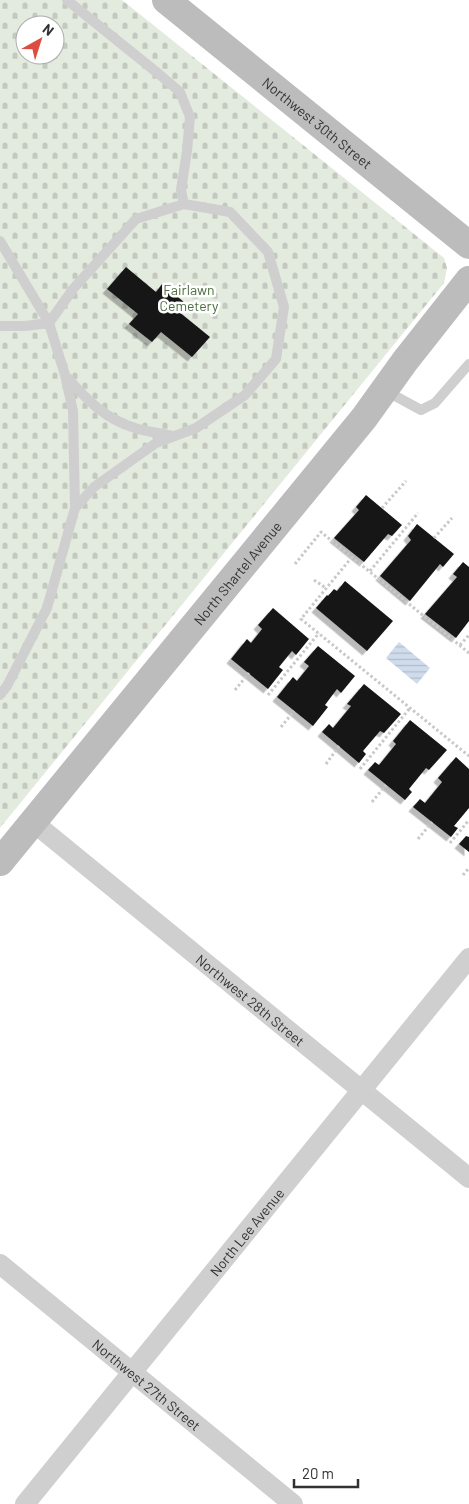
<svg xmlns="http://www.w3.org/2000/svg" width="469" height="1504" viewBox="0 0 469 1504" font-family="Barlow,sans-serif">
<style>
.cemetery{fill:url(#cemetery-stones);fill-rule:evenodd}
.water{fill:url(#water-rules)}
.building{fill:#191919;filter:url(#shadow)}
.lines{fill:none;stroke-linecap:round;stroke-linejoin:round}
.path{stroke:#c9c9c9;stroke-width:3;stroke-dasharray:2.5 2.5;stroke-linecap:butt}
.lane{stroke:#cfcfcf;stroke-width:10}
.street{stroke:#cfcfcf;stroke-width:20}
.secondary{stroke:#bcbcbc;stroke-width:28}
.labels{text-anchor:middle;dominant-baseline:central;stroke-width:5;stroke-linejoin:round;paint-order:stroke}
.street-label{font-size:14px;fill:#323232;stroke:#fff}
.park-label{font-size:14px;fill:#4e6c41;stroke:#fff}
</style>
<defs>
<pattern id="cemetery-stones" width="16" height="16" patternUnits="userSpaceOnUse" patternTransform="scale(1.25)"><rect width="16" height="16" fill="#e3eade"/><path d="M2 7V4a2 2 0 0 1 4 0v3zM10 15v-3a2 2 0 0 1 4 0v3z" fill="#c3c9bf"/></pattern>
<pattern id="water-rules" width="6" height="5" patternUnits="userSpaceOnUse" patternTransform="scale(1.25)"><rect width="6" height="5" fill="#cfdceb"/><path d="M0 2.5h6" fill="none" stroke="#b2bdca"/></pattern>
<filter id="shadow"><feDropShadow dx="-4.5" dy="4.5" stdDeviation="0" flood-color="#0004"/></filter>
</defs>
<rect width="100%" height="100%" fill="#fff"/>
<path class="cemetery" d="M0,0H122L444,258L447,268L444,283L0,828ZM25,25H55V55H25Z"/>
<path class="water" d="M399,642L430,668L417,684L386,658Z"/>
<path class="building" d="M126,267L156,292L162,284L184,302L178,311L210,337L192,357L161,332L152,342L129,324L138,314L107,289Z
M366,495L402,525L392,536L388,534L364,562L334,538L359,510L356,507Z
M417,524L454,554L443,567L440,564L410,601L380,576L411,540L408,536Z
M463,562L469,567V621L456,638L425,614L457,577L453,574Z
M345,581L393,621L367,651L316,608L327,595L328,596L334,589L337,591Z
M273,608L309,639L296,655L292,651L279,667L283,670L268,689L231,659L247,639L251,643L262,629L258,625Z
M318,646L355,676L341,693L337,689L325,705L328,707L313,726L277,697L293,677L297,681L309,666L304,662Z
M364,684L401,714L384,733L380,731L363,751L366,754L359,763L322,732L329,724L333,728L351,706L347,704Z
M410,720L447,750L429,770L426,768L409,789L412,792L405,800L368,770L375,762L379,765L396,744L393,741Z
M456,757L469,769V808L454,826L458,828L451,837L413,807L420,799L425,803L442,782L438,778Z
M466,836L469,837V852L459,844Z"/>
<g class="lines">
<path class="path" d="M382,508L406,481
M434,538L452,518
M352,557L301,619L469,756
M295,564L321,532L469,653
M370,571L418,513
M314,580L326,588
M460,645L469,635
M235,690L249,673
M268,695L319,633
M281,727L294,711
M326,764L339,746
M360,769L410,708
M372,802L386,785
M418,839L432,822
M450,843L469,820
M463,875L469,868"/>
<path class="lane" d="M67,0L160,75L180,92L190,117L187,151L181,190L184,204L230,212L268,252L284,307L276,359L245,395L196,428L156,443L94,487L75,508
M0,241L49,323L65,375L73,411L75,508L47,608L7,686L0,695
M0,326H25L49,323L73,289L136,219L184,204
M67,377C87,400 105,419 135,428C147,432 161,433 173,436
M386,391L421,410L435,403L469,364"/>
<g class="street">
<path id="s1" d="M33,822L469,1178"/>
<path id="s2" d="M0,1264L293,1504"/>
<path id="s3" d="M25,1504L469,958"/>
</g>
<g class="secondary">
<path id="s4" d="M166,0L469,245"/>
<path id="s5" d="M0,862L364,418L405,361L469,280"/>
</g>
</g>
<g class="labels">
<g class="street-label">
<text stroke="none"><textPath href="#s4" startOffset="195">Northwest 30th Street</textPath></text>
<text stroke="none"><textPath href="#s5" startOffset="374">North Shartel Avenue</textPath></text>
<text stroke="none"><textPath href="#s1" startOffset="281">Northwest 28th Street</textPath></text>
<text stroke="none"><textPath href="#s3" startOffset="351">North Lee Avenue</textPath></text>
<text stroke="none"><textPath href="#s2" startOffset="190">Northwest 27th Street</textPath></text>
</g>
<g class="park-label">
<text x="189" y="289">Fairlawn<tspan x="189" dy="16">Cemetery</tspan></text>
</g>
</g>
<g transform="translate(40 40) rotate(39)"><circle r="24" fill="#ffffff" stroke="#adadad"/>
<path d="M0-4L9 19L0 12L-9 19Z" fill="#dc4c40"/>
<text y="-8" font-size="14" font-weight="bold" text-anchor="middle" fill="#323232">N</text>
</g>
<path d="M294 1479v8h64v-8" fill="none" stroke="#323232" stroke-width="2.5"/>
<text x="302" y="1479" font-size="15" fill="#323232" stroke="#ffffff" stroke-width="4" paint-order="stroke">20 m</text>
</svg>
